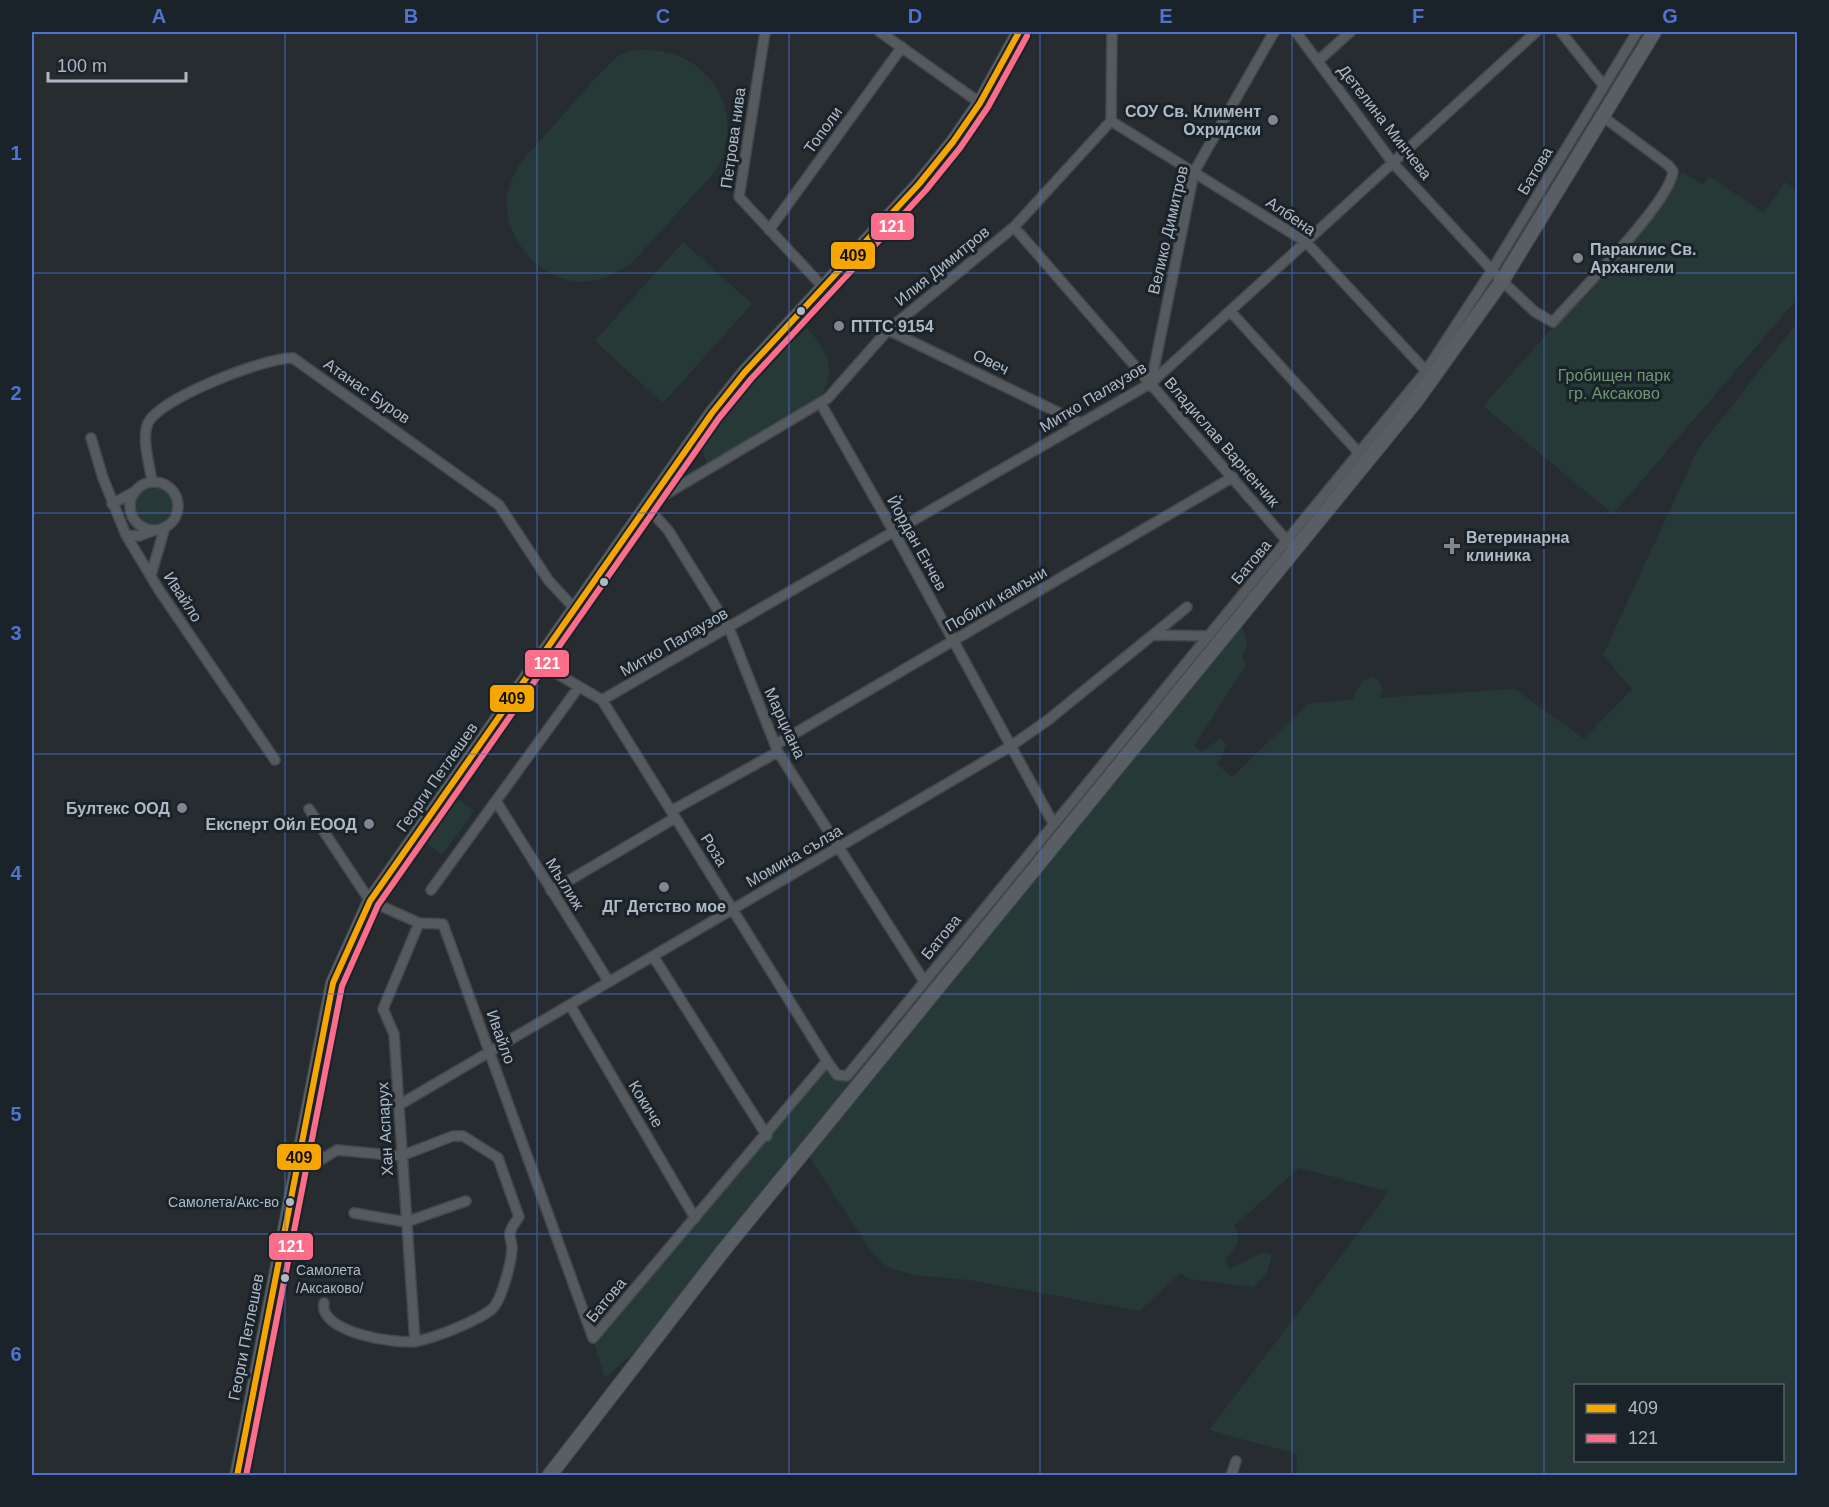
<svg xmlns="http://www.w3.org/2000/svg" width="1829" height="1507" viewBox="0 0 1829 1507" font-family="Helvetica,sans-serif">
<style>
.green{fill:#273937;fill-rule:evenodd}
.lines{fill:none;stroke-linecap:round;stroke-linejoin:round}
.minor-casing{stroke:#44484b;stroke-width:12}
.secondary-casing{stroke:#44484b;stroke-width:16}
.minor{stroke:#555a5f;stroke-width:9}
.secondary{stroke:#595e64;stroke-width:14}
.bus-1-casing{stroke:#1a232a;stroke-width:10}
.bus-2-casing{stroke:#1a232a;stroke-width:10}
.bus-1{stroke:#f7a600;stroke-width:6}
.bus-2{stroke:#fb6d88;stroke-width:6}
.grid{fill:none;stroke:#5073d1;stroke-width:1.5;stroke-opacity:0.55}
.poi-dot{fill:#7f8890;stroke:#1a232a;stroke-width:2}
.bus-dot{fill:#afb9c3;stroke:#1a232a;stroke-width:2}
.labels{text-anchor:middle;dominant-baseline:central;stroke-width:6;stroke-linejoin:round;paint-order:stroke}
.bus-label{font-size:14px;fill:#afb9c3;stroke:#1a232a;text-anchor:end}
.poi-label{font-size:16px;font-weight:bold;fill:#afb9c3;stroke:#1a232a;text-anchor:end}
.street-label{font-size:16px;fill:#afb9c3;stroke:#1a232a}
.park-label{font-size:16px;fill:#709672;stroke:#1a232a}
.line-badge{stroke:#1a232a;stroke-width:2}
.badge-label{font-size:16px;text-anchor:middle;font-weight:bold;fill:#fff}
.pale-badge-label{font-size:16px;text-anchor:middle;font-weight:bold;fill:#111}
.neatline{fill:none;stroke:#5073d1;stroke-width:2}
.grid-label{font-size:20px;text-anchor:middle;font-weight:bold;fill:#5073d1}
</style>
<rect width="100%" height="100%" fill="#262c30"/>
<path class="green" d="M1637,32H1645L1494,280L1423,387L640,1347L605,1378L593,1338L827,1061L843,1078L1426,370Z
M635,50C664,49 689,55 708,77C730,101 732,135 720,163C716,173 704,183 697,191C674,216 652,242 629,265C617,272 604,279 590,281C545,287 503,241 507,197C509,184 514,174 520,163L603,70L618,56Z
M1682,171L1703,185L1709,176L1764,213L1785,182L1797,191V299L1613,514L1483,406L1663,203Z
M683,242L752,304L663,403L595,341Z
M1797,323V1475H1296L1297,1454L1209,1430L1382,1202L1387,1191L1299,1168L1234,1226C1244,1240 1235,1248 1225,1260L1229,1269L1263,1252L1272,1254L1267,1273L1253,1287L1189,1279L1181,1273L1139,1311L969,1280L914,1275L886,1267L871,1251L808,1155L1228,639L1230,641L1242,626L1247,643L1242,658L1246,664L1194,746L1202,752L1221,738L1227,745L1217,764L1232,777L1309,703L1352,700L1362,681L1372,677L1380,682L1383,691L1379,698L1515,689L1584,739L1632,689L1603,655L1698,449ZM1576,1386H1782V1460H1576Z
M807,328C828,352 837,368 820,399L707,463L701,448L750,381Z
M130 506a24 24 0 1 1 48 0a24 24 0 1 1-48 0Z
M453,795L474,811L442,855L421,839Z"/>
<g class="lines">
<defs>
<path id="minor" d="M765,32L739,197L824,288
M880,32L980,103
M1296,32L1393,163L1502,281L1535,312L1553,322C1577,294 1671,202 1673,171L1668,165L1602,116
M1561,32L1604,86
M1318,61L1350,32
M1111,121L1306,242L1426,371
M1014,227L1288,542
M769,230L902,47
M1230,311L1360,454
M888,330L1080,423
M1151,383L1194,172L1274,32
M821,404L894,532L1053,823
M91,438L103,478L126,535L159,590L275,760
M152,482C150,465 141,439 148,423C160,398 266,357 293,358L499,505L549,581L575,609
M130 506a24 24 0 1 1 48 0a24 24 0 1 1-48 0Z
M112,504L134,492
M126,535L139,536L155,530
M151,575L165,527
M1154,635L1209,636
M537,662L602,700L827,1061L837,1075L847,1076L1426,371L1492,270L1637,32
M602,700L1151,383L1536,32
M775,745L1233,477
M496,801L609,982
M309,809L370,901L419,923L443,924L593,1338L827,1061
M671,811L778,752
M431,890L578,688
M551,891L675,818
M653,956L767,1136
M924,981L778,752L729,628L668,530L646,506L828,398L888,330L1014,227L1111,121L1112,32
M570,1005L695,1218
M399,1105L1011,746L1048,720L1187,607
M317,1162L337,1150L401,1156L453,1136H463L498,1158L519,1217C516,1221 511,1227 510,1233C509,1238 512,1242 512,1247C512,1260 502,1299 493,1308C480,1320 435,1338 417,1341C396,1345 318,1332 324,1303
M354,1213L406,1222L466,1201
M415,1342L394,1034L383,1009L419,923
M1231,1476L1236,1461"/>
<path id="secondary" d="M237,1476L333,983L370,901L712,413L744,373L919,184L953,142L980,103L1019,32
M549,1476L723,1251L1416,401L1502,281L1654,32"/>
</defs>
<use href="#minor" class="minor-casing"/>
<use href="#secondary" class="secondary-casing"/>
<use href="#minor" class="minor"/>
<use href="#secondary" class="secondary"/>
<defs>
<path id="bus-1" d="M237,1476L333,983L370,901L712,413L744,373L919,184L953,142L980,103L1019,32"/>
<path id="bus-2" d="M246,1476L342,986L378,905L719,418L751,379L926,190L960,148L988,107L1027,36"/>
</defs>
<use href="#bus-1" class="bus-1-casing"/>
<use href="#bus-2" class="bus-2-casing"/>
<use href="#bus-1" class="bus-1"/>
<use href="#bus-2" class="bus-2"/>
</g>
<path class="grid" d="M285,32V1476M537,32V1476M789,32V1476M1040,32V1476M1292,32V1476M1544,32V1476M32,273H1798M32,513H1798M32,754H1798M32,994H1798M32,1234H1798"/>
<g class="poi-dot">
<circle cx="1273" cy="120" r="6"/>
<circle cx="1578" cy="258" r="6"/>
<circle cx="839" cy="326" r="6"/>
<path d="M1449 537h6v6h6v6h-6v6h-6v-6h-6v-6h6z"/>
<circle cx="182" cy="808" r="6"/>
<circle cx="369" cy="824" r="6"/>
<circle cx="664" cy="887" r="6"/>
</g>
<g class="bus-dot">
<circle cx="801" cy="311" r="5"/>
<circle cx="604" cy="582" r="5"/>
<circle cx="290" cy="1202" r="5"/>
<circle cx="285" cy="1278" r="5"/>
</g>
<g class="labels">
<g class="bus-label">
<text x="279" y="1202">Самолета/Акс-во</text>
<text x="296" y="1270" text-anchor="start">Самолета<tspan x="296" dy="18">/Аксаково/</tspan></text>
</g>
<g class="poi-label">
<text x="1261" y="111">СОУ Св. Климент<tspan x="1261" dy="18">Охридски</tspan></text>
<text x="1590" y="249" text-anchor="start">Параклис Св.<tspan x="1590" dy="18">Архангели</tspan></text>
<text x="851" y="326" text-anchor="start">ПТТС 9154</text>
<text x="1466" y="537" text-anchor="start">Ветеринарна<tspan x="1466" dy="18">клиника</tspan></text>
<text x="170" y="808">Бултекс ООД</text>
<text x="357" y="824">Експерт Ойл ЕООД</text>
<text x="664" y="906" text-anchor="middle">ДГ Детство мое</text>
</g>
<g class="street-label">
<text transform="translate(1385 122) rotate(52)">Детелина Минчева</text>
<text transform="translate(823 130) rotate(-54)">Тополи</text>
<text transform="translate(733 138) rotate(-82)">Петрова нива</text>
<text transform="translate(1535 171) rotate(-59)">Батова</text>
<text transform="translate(1291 216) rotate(34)">Албена</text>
<text transform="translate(1168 230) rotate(-77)">Велико Димитров</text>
<text transform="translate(942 266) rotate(-39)">Илия Димитров</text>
<text transform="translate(991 362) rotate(26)">Овеч</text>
<text transform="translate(367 391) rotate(35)">Атанас Буров</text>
<text transform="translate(1093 397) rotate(-31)">Митко Палаузов</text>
<text transform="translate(1222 442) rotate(49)">Владислав Варненчик</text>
<text transform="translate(917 543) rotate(61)">Йордан Енчев</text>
<text transform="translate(1251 562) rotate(-50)">Батова</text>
<text transform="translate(183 597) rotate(57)">Ивайло</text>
<text transform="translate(996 599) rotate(-30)">Побити камъни</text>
<text transform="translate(674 642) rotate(-30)">Митко Палаузов</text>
<text transform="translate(785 723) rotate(65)">Марциана</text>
<text transform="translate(437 777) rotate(-55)">Георги Петлешев</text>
<text transform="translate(714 850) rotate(57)">Роза</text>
<text transform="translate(794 856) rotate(-30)">Момина сълза</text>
<text transform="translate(565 884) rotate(58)">Мъглиж</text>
<text transform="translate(941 937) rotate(-51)">Батова</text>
<text transform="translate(501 1037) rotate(70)">Ивайло</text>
<text transform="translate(646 1104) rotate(59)">Кокиче</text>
<text transform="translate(385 1129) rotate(-93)">Хан Аспарух</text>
<text transform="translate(606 1300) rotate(-50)">Батова</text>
<text transform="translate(246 1337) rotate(-79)">Георги Петлешев</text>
</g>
<g class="park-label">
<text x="1614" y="375">Гробищен парк<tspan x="1614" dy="18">гр. Аксаково</tspan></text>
</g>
</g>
<g class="line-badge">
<rect x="870" y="212" width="45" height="29" rx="6" fill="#fb6d88"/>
<rect x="830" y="241" width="46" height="29" rx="6" fill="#f7a600"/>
<rect x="524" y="649" width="46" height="29" rx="6" fill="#fb6d88"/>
<rect x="489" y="684" width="46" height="29" rx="6" fill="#f7a600"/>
<rect x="276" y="1143" width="46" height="28" rx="6" fill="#f7a600"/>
<rect x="268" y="1232" width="46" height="29" rx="6" fill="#fb6d88"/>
</g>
<g class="badge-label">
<text x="892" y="232">121</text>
<text x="547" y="669">121</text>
<text x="291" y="1252">121</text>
</g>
<g class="pale-badge-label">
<text x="853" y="261">409</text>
<text x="512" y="704">409</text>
<text x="299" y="1163">409</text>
</g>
<rect width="1829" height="1507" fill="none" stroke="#1a232a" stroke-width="66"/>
<rect x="1574" y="1384" width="210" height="78" fill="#1a232a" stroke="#565f67" stroke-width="1.5"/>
<rect x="1586" y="1404" width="30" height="9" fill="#f7a600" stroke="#565f67" stroke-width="1.5"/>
<text x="1628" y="1414" font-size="18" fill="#afb9c3">409</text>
<rect x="1586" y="1434" width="30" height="9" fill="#fb6d88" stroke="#565f67" stroke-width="1.5"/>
<text x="1628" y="1444" font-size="18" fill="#afb9c3">121</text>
<path d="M48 72v9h138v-9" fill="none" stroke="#afb9c3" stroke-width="3"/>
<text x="57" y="72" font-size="18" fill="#afb9c3" stroke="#1a232a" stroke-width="4.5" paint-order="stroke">100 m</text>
<rect x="33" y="33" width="1763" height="1441" class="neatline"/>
<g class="grid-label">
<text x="159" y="23">A</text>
<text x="411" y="23">B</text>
<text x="663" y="23">C</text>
<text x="915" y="23">D</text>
<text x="1166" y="23">E</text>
<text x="1418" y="23">F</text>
<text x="1670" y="23">G</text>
<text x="16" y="160">1</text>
<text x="16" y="400">2</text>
<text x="16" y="640">3</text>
<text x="16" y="880">4</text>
<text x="16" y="1121">5</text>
<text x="16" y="1361">6</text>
</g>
</svg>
